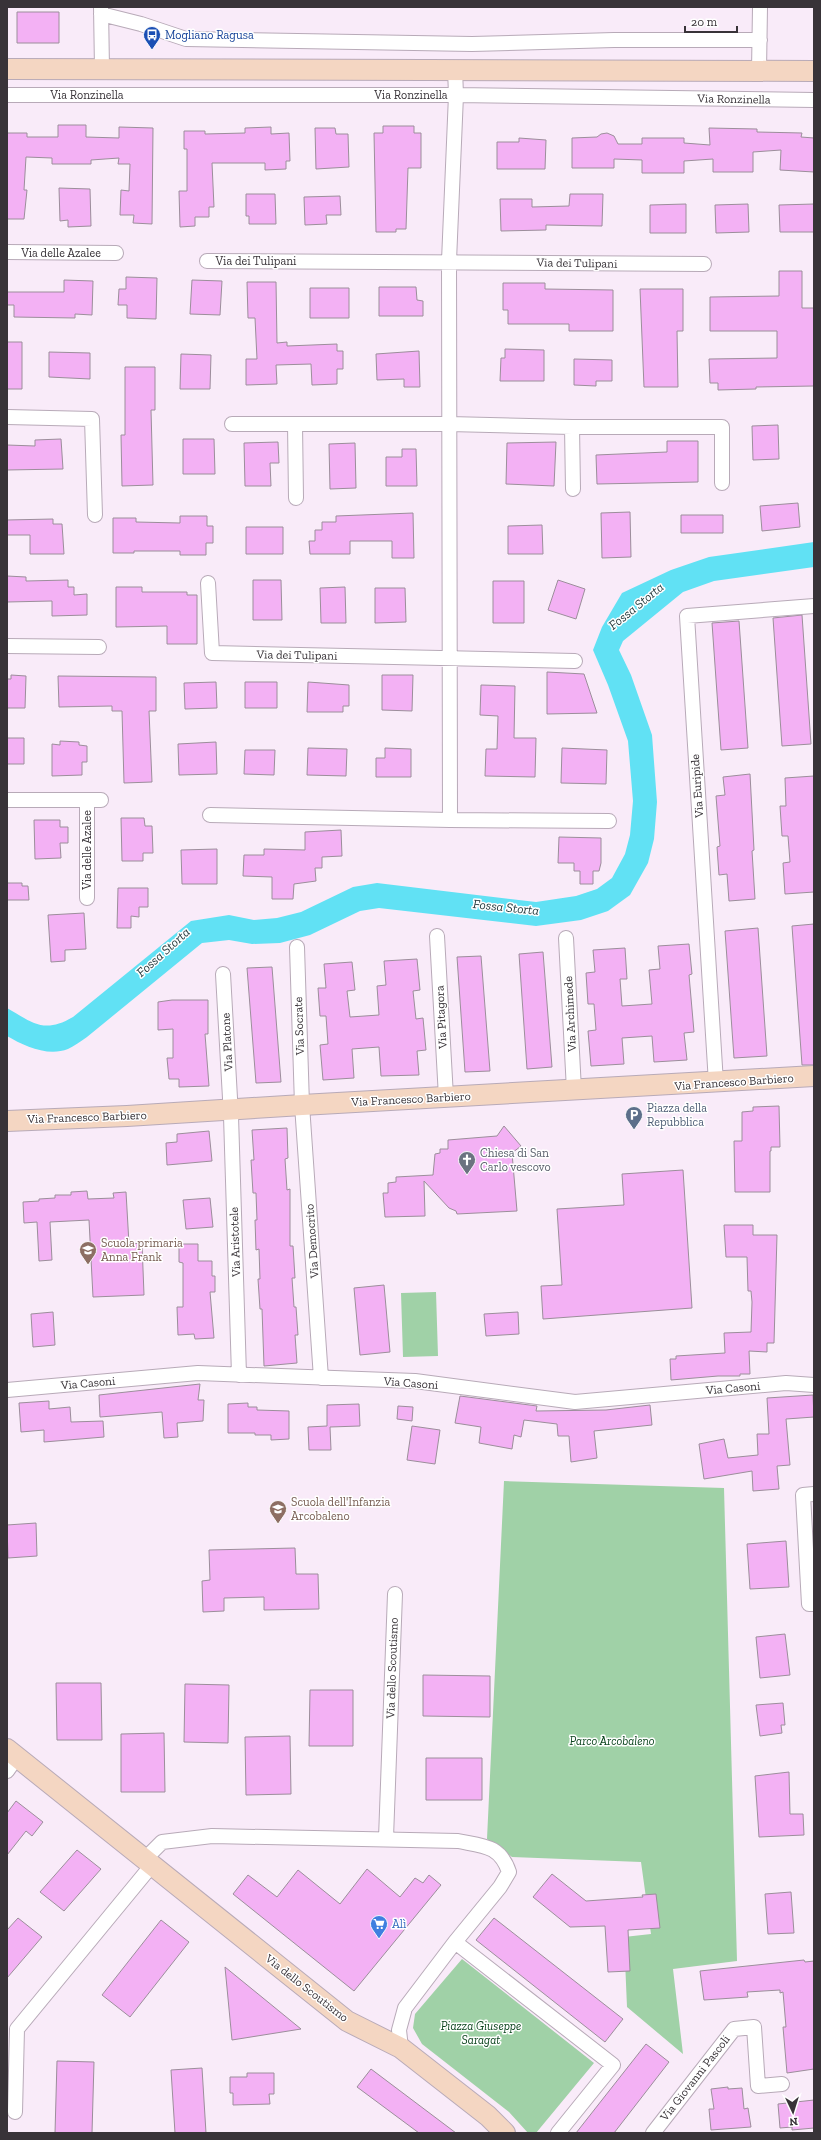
<svg xmlns="http://www.w3.org/2000/svg" width="821" height="2140" viewBox="0 0 821 2140" font-family="'Zilla Slab',serif">
<style>
.green{fill:#a0d1a7}
.water{fill:#61e1f4}
.building{fill:#f3b1f4;stroke:#9c8e9b}
.lines{fill:none;stroke-linecap:round;stroke-linejoin:round}
.street-casing{stroke:#b8aab8;stroke-width:16}
.secondary-casing{stroke:#b8aab8;stroke-width:22}
.street{stroke:#fff;stroke-width:14}
.secondary{stroke:#f4d6c2;stroke-width:20}
.labels{text-anchor:middle;dominant-baseline:central;stroke-width:3;stroke-linejoin:round;paint-order:stroke}
.transit-label{font-size:12px;fill:#164399;stroke:#fff;text-anchor:start}
.street-label{font-size:12px;fill:#383338;stroke:#fff}
.service-label{font-size:12px;fill:#4e5e75;stroke:#fff;text-anchor:start}
.worship-label{font-size:12px;fill:#5b616d;stroke:#fff;text-anchor:start}
.education-label{font-size:12px;fill:#785e54;stroke:#fff;text-anchor:start}
.park-label{font-size:12px;font-style:italic;fill:#0b441d;stroke:#fff}
.shop-label{font-size:12px;fill:#366cbe;stroke:#fff;text-anchor:start}
.water-label{font-size:13px;font-style:italic;fill:#1e3538;stroke:#fff}
</style>
<rect width="100%" height="100%" fill="#f9ebf9"/>
<path class="green" d="M436,1292L438,1356L403,1357L401,1293Z
M504,1481L724,1488L737,1961L673,1969L683,2054L627,2007L624,1937L651,1934L641,1862L512,1857L487,1839Z
M462,1959L594,2063L536,2133H528L509,2112L422,2044L413,2028L415,2014Z"/>
<path class="water" d="M814,542V567L714,581L683,592L623,641L619,650L631,675L652,735L657,802L654,839L648,863L630,895L608,911L581,920L536,926L379,908L360,911L310,935L280,943L252,944L229,940L202,943L87,1037C81,1041 74,1046 68,1049C48,1057 24,1046 7,1036V1008C33,1023 44,1034 73,1017L191,921L229,915L254,920L277,918L301,912L353,887L377,883L536,902L576,896L597,889L612,878L625,854L630,835L633,801L628,741L608,685L593,650L602,627L622,593L671,570L709,557Z"/>
<path class="building" d="M17,12H59V43H17Z
M58,125H86V137L119,138V127L153,128L152,224L133,223L134,215H120L121,190L129,191L130,164H118L119,158L91,160V164H52V158L26,157L24,190H27L24,219H7V133H27V137H58Z
M383,126H414V133H421V168H408L406,229H396V232H376L374,133H383Z
M271,127V134L289,133L290,161H286V169L265,170V163H212L214,207H209V217H195V226L180,227L179,191H187V149H184V131H205V134L245,133V128Z
M315,128H335L336,134H348L349,167L316,169Z
M709,128L757,129V132L802,133L801,137L814,138V172L780,170L781,150L753,152V172H713V159L684,161V173H642V160L614,159V168H572V138L597,137L601,134L607,133L614,136L618,144H642V138H684V143L710,145Z
M519,138L546,140L545,169H497V142H519Z
M59,188L90,189L91,226L68,227V220L60,221Z
M246,194H275L276,224H249V216H246Z
M570,194H603L602,226L546,225V230L501,231L500,199H532V207L569,206Z
M340,196L341,215H326L327,224L305,225L304,197Z
M686,204V233H650V205Z
M748,204L749,232L716,233L715,205Z
M814,204V232H780L779,205Z
M779,271H802V308H814V386L756,387V389L718,390V383H710L709,359L777,358V331H710V297L779,296Z
M126,277L157,278L156,319L127,318V305H118L119,289H126Z
M64,280L93,281L92,315L75,314V318L14,317V305H7V292H64Z
M192,280L222,281L220,315L190,314Z
M247,282H276L277,343L287,342V346L337,344V351H343V369H337V384L312,385L311,364L276,365L277,384L246,385V359H257L255,318H248Z
M503,283H545V289L613,290V331H569V324H508V310H503Z
M379,287H416L417,300L423,301V316H379Z
M310,288H349V318H310Z
M640,289H683V331H677L678,387H644Z
M7,342H22V389H7Z
M505,349L544,350V381H500L501,358H505Z
M419,351L420,387H404V379L377,380L376,354Z
M49,352L90,353V379L49,377Z
M181,354L211,355L210,389H180Z
M574,359L612,360V381H596V386L574,385Z
M125,367H155V410H151L153,485L122,486L121,435H125Z
M778,425L779,459L753,460L752,426Z
M61,439L63,469L7,470V445L35,446V440Z
M183,439H214L215,474H183Z
M667,441H698V482L597,484L596,455L667,452Z
M278,442L279,463H270L271,486H245L244,443Z
M556,442L554,486L506,484L507,443Z
M355,443L356,488L330,489L329,444Z
M402,449H416L417,486H386V457H402Z
M798,503L800,527L762,531L760,506Z
M630,512L631,557L602,558L601,513Z
M413,513L414,558H392V541H350V554H310L309,541H315V530H322V522H336V516Z
M681,515H723V533H681Z
M180,516H207V526H213V543H206V555H180V551H134V553H113V518H136V522L180,523Z
M53,519V524H62L64,554H30V535H7V520Z
M542,525L543,554H508V526Z
M246,527H283V554H246Z
M7,576L26,577V581L68,580V587H74V595L87,594V615L52,616V601L7,602Z
M253,580H281L282,620H253Z
M558,580L585,589L576,619L548,610Z
M493,581H524V623H493Z
M116,587H142V592H187V595H197V644H167V626L116,627Z
M345,587L346,623H321L320,588Z
M375,588H405L406,622L375,623Z
M802,615L811,744L782,746L773,618Z
M739,621L748,748L721,750L712,623Z
M547,672L584,674L597,713L547,714Z
M11,675L26,676L25,708H7V679H11Z
M382,675H413L412,711L382,710Z
M58,676L156,677V711H149L152,782L124,783L122,711H112V706L59,707Z
M216,682L217,708L185,709L184,683Z
M245,682H277V708H245Z
M308,682L349,685V706H343V712H307Z
M481,685L515,686L514,738H536L535,777L485,776L486,749H497L498,716L480,715Z
M7,738H24V764H7Z
M60,741L79,742V745L87,746V762H82V775L52,776V744L60,745Z
M216,742L217,774L179,775L178,744Z
M308,748L347,749L346,776L307,775Z
M385,748L411,749V777H376V758H385Z
M562,748L607,750L606,784L561,783Z
M245,750H275L274,775L244,774Z
M750,774L754,850L752,851L755,899L729,901L727,874L719,875L717,847L720,846L716,796L725,795L723,777Z
M814,776V892L785,894L783,863L790,862L788,836H782L780,806H786L785,778Z
M121,818H144L145,826H152L153,853H143V861H122Z
M34,820H60V827H68V843H60L61,858L35,859Z
M341,830L342,856L322,857V868H315L316,881L294,884L293,899H272V877L243,876L244,855H264V849L305,850V832Z
M559,837L601,838V863L599,871H593V884H580V871H574V863H558Z
M217,849V884H182L181,850Z
M7,883H22V886H28L29,900H7Z
M118,888H148V907H139V917L131,916V928H117Z
M84,913L86,949L65,950V961L51,962L48,915Z
M814,924V1065H802L792,926Z
M758,928L767,1056L734,1058L725,931Z
M689,944L692,974L689,975L694,1032L684,1033L687,1060L654,1062L652,1036L622,1038L624,1064L591,1066L588,1031L596,1030L594,1004H588L586,973L595,972L593,950L625,948L627,979H620L622,1006L652,1004L649,970L660,969L658,946Z
M543,952L552,1067L527,1069L519,954Z
M481,956L490,1071L465,1072L457,957Z
M417,959L420,990L413,991L416,1019L423,1018L426,1050L417,1051L419,1075L381,1076L379,1047L352,1049L354,1078L323,1080L320,1045L328,1044L326,1016H320L318,988H326L324,964L352,962L355,990L347,991L350,1017L379,1015L377,986L386,985L384,961Z
M272,967L281,1082L256,1083L247,968Z
M172,1000H208V1034H205L209,1086L179,1087V1079H169L167,1058H173V1029L158,1030V1002Z
M779,1106L780,1147H771V1151H770V1192H735L734,1141H742V1112L753,1111V1107Z
M504,1126L521,1146L512,1153L517,1211L457,1214L456,1211L449,1208L424,1181L425,1216L385,1217L383,1193H388V1183L396,1182V1177L433,1175L435,1154L440,1153V1149H448V1140L497,1136Z
M287,1128L288,1158L285,1159L287,1190L290,1189V1246H293L295,1278H292L294,1307H296L298,1335H295L297,1363L264,1366L262,1309H260L258,1279H260L259,1249L256,1250L255,1220H257L256,1193H253L251,1160H254L252,1130Z
M209,1131L212,1161L167,1165L166,1143L177,1142V1134Z
M683,1170L692,1308L543,1319L541,1286L562,1285L557,1209L624,1205L622,1174Z
M87,1191L88,1199L114,1198L113,1193L126,1192L129,1244L142,1243L144,1295L93,1297L89,1220L50,1222L52,1260L39,1261L37,1222L24,1223L23,1202L39,1201V1199L55,1198V1195H71V1192Z
M210,1198L213,1227L186,1229L183,1200Z
M724,1225H753V1235H777L774,1343H767V1352L749,1351L750,1374H740V1376H718L671,1380L670,1359H676V1356L725,1353L724,1333L751,1332L752,1302L751,1291H748L747,1257H726Z
M179,1244H198V1261H212V1276H215V1292H210L214,1338L195,1339L194,1334L178,1335L177,1307H183V1263L179,1262Z
M384,1285L390,1352L360,1355L354,1288Z
M53,1312L55,1345L33,1347L31,1314Z
M518,1312L519,1334L486,1336L484,1314Z
M200,1384L198,1400H204L203,1421L177,1423L178,1437L164,1438L162,1412L100,1417L99,1395Z
M813,1395L814,1417L786,1419L790,1465L777,1466L779,1489L753,1491L752,1471L704,1479L699,1444L724,1439L728,1458L758,1455L757,1434H769L767,1398Z
M460,1396L537,1406L536,1411L606,1410L650,1405L652,1425L594,1431L597,1458L571,1462L569,1436H558L557,1424L524,1420L521,1437L514,1435L512,1449L479,1443L481,1427L455,1423Z
M49,1401V1409L70,1407L71,1422L103,1421L104,1437L44,1442V1430L21,1432L19,1403Z
M248,1403V1407H257V1410L289,1411V1439L271,1440V1435H255V1433H228V1404Z
M359,1404L360,1426L330,1427L331,1450H309L308,1427L327,1426V1405Z
M398,1406L413,1407L412,1421L397,1419Z
M412,1426L440,1430L435,1464L407,1460Z
M36,1523L37,1556L8,1558L7,1525Z
M786,1541L789,1587L750,1589L747,1544Z
M295,1548L296,1574H318L319,1609L264,1610V1597L224,1598V1611L203,1612L202,1581L210,1580L209,1550Z
M785,1634L790,1675L760,1678L756,1637Z
M423,1675L490,1676V1717L423,1716Z
M56,1683H101L102,1740H57Z
M185,1684L229,1685L228,1743L184,1742Z
M310,1690H353V1746H309Z
M783,1703L785,1725H781L782,1733L760,1736L756,1705Z
M164,1733L165,1792H121V1734Z
M290,1736L291,1794L246,1795L245,1737Z
M426,1758H482V1800H426Z
M789,1772L790,1814H803L804,1835L759,1837L755,1776Z
M16,1801L43,1822L32,1836L26,1831L7,1855V1813Z
M77,1850L101,1869L64,1911L40,1892Z
M367,1869L400,1897L415,1878L423,1883L429,1875L441,1885L354,1991L233,1894L248,1875L277,1897L298,1870L340,1904Z
M552,1874L586,1901L643,1897L642,1895L656,1894L660,1928L628,1930L630,1971L608,1972L605,1926L570,1927L533,1897Z
M791,1892L794,1933L768,1934L765,1894Z
M18,1918L42,1937L7,1978V1930Z
M494,1918L623,2019L605,2042L476,1940Z
M161,1920L189,1942L130,2017L102,1995Z
M804,1960L805,1962L814,1961V2069L787,2073L783,2027H786L783,1992L780,1993V1990L747,1992L748,1997L704,2000L700,1971Z
M225,1967L301,2029L232,2040Z
M646,2044L669,2062L614,2133H576Z
M57,2061L94,2062L92,2133H55Z
M202,2068L206,2133H175L171,2070Z
M371,2069L456,2133H419L357,2087Z
M247,2073H274V2094H269L270,2104L233,2105V2093H230V2077H247Z
M728,2087V2089L742,2088L744,2109L748,2108L751,2127L711,2130L709,2109H714L711,2089Z
M814,2100V2128L792,2130V2127L780,2128L778,2104Z"/>
<g class="lines">
<defs>
<path id="street" d="M101,7L102,69
M101,14L141,24L186,39L472,44L614,40H760
M759,71L760,7
M7,95H456L814,100
M7,252L116,253
M207,261L704,264
M7,417L92,419L95,515
M232,424H449L572,427H722V483
M295,424L296,498
M572,427L573,489
M208,583L212,653L575,661
M7,646L99,647
M7,800H101
M87,801V898
M210,815L450,820L609,821
M450,820L449,261L456,95L455,69
M437,936L446,1097
M566,938L574,1090
M297,947L302,1105L321,1378
M223,974L231,1116L239,1375
M716,1083L687,616L814,606
M7,1390L198,1373L415,1381L575,1402L786,1383L814,1385
M814,1494L803,1495L809,1604H814
M7,1771L17,1757
M386,1838L395,1594
M145,1859L162,1842L212,1836L458,1841C483,1846 500,1845 509,1872L500,1887L455,1942L405,2008L399,2030L401,2048
M455,1942L613,2065L558,2133
M15,2112L17,2029L152,1865
M653,2133L734,2029L754,2027L758,2086L782,2084"/>
<path id="secondary" d="M7,69L814,71
M7,1121L127,1116L302,1105L814,1076
M7,1749L347,2021L401,2048L488,2116L505,2133"/>
</defs>
<use href="#street" class="street-casing"/>
<use href="#secondary" class="secondary-casing"/>
<use href="#street" class="street"/>
<use href="#secondary" class="secondary"/>
</g>
<defs>
<symbol id="bus-pin" viewBox="-11 -11 22 30"><path d="M0 17L-7.5 6A9.5 9.5 0 1 1 7.5 6Z" fill="#1a4fb4" stroke="#fff"/><path d="M-5-6H5V4H4V6H2V4H-2V6H-4V4H-5ZM-3.5-4V0h7V-4ZM-3.5 1.2v1.5H-2V1.2ZM2 1.2v1.5H3.5V1.2Z" fill="#fff"/></symbol>
<symbol id="parking-pin" viewBox="-11 -11 22 30"><path d="M0 17L-7.5 6A9.5 9.5 0 1 1 7.5 6Z" fill="#5c6f8a" stroke="#fff"/><path d="M-3.5-5.5H1a3.5 3.5 0 0 1 0 7H-1V5.5H-3.5ZM-1-3.4V-.6H.8a1.4 1.4 0 0 0 0-2.8Z" fill="#fff"/></symbol>
<symbol id="church-pin" viewBox="-11 -11 22 30"><path d="M0 17L-7.5 6A9.5 9.5 0 1 1 7.5 6Z" fill="#6b7280" stroke="#fff"/><path d="M-1.2-6h2.4v3.5h3.3v2.4h-3.3V6h-2.4V-.1h-3.3v-2.4h3.3Z" fill="#fff"/></symbol>
<symbol id="school-pin" viewBox="-11 -11 22 30"><path d="M0 17L-7.5 6A9.5 9.5 0 1 1 7.5 6Z" fill="#8d6e63" stroke="#fff"/><path d="M0-5L7-2L0 1L-7-2ZM-4 1L0 2.5L4 1V4Q0 6-4 4Z" fill="#fff"/></symbol>
<symbol id="supermarket-pin" viewBox="-11 -11 22 30"><path d="M0 17L-7.5 6A9.5 9.5 0 1 1 7.5 6Z" fill="#3f7fe0" stroke="#fff"/><path d="M-6-5.5h2.5l.6 2H6L4.5 2H-2.5L-4.4-4H-6ZM-1.5 3.2a1.3 1.3 0 1 0 .1 0ZM3 3.2a1.3 1.3 0 1 0 .1 0Z" fill="#fff"/></symbol>
</defs>
<g fill-rule="evenodd">
<use href="#bus-pin" x="142" y="25" width="20" height="27"/>
<use href="#parking-pin" x="624" y="1105" width="20" height="27"/>
<use href="#church-pin" x="457" y="1150" width="20" height="27"/>
<use href="#school-pin" x="78" y="1240" width="20" height="27"/>
<use href="#school-pin" x="268" y="1499" width="20" height="27"/>
<use href="#supermarket-pin" x="369" y="1914" width="20" height="27"/>
</g>
<g class="labels">
<g class="transit-label">
<text x="165" y="35">Mogliano Ragusa</text>
</g>
<g class="street-label">
<text x="87" y="95">Via Ronzinella</text>
<text x="411" y="95">Via Ronzinella</text>
<text transform="translate(734 99) rotate(1)">Via Ronzinella</text>
<text x="61" y="253">Via delle Azalee</text>
<text x="256" y="261">Via dei Tulipani</text>
<text transform="translate(577 263) rotate(1)">Via dei Tulipani</text>
<text transform="translate(297 655) rotate(1)">Via dei Tulipani</text>
<text transform="translate(697 786) rotate(-94)">Via Euripide</text>
<text transform="translate(87 850) rotate(-90)">Via delle Azalee</text>
<text transform="translate(570 1014) rotate(-93)">Via Archimede</text>
<text transform="translate(441 1017) rotate(-93)">Via Pitagora</text>
<text transform="translate(299 1026) rotate(-92)">Via Socrate</text>
<text transform="translate(227 1042) rotate(-93)">Via Platone</text>
<text transform="translate(734 1082) rotate(-4)">Via Francesco Barbiero</text>
<text transform="translate(411 1099) rotate(-3)">Via Francesco Barbiero</text>
<text transform="translate(87 1117) rotate(-2)">Via Francesco Barbiero</text>
<text transform="translate(312 1241) rotate(-94)">Via Democrito</text>
<text transform="translate(235 1242) rotate(-92)">Via Aristotele</text>
<text transform="translate(88 1383) rotate(-5)">Via Casoni</text>
<text transform="translate(411 1383) rotate(4)">Via Casoni</text>
<text transform="translate(733 1388) rotate(-5)">Via Casoni</text>
<text transform="translate(392 1668) rotate(-88)">Via dello Scoutismo</text>
<text transform="translate(307 1988) rotate(38)">Via dello Scoutismo</text>
<text transform="translate(695 2078) rotate(-52)">Via Giovanni Pascoli</text>
</g>
<g class="service-label">
<text x="647" y="1108">Piazza della<tspan x="647" dy="14">Repubblica</tspan></text>
</g>
<g class="worship-label">
<text x="480" y="1153">Chiesa di San<tspan x="480" dy="14">Carlo vescovo</tspan></text>
</g>
<g class="education-label">
<text x="101" y="1243">Scuola primaria<tspan x="101" dy="14">Anna Frank</tspan></text>
<text x="291" y="1502">Scuola dell'Infanzia<tspan x="291" dy="14">Arcobaleno</tspan></text>
</g>
<g class="park-label">
<text x="612" y="1741">Parco Arcobaleno</text>
<text x="481" y="2026">Piazza Giuseppe<tspan x="481" dy="14">Saragat</tspan></text>
</g>
<g class="shop-label">
<text x="392" y="1924">Alì</text>
</g>
<g class="water-label">
<text transform="translate(636 606) rotate(-39)">Fossa Storta</text>
<text transform="translate(506 907) rotate(6)">Fossa Storta</text>
<text transform="translate(163 952) rotate(-42)">Fossa Storta</text>
</g>
</g>
<rect width="821" height="2140" fill="none" stroke="#383338" stroke-width="16"/>
<g transform="translate(793 2112) rotate(176)" stroke="#ffffff" stroke-width="3" paint-order="stroke">
<path d="M0-3L7 15L0 10L-7 15Z" fill="#383338"/>
<text y="-6" font-size="11" font-weight="bold" text-anchor="middle" fill="#383338">N</text>
</g>
<path d="M685 26v6h52v-6" fill="none" stroke="#383338" stroke-width="2"/>
<text x="691" y="26" font-size="12" fill="#383338" stroke="#ffffff" stroke-width="3" paint-order="stroke">20 m</text>
</svg>
